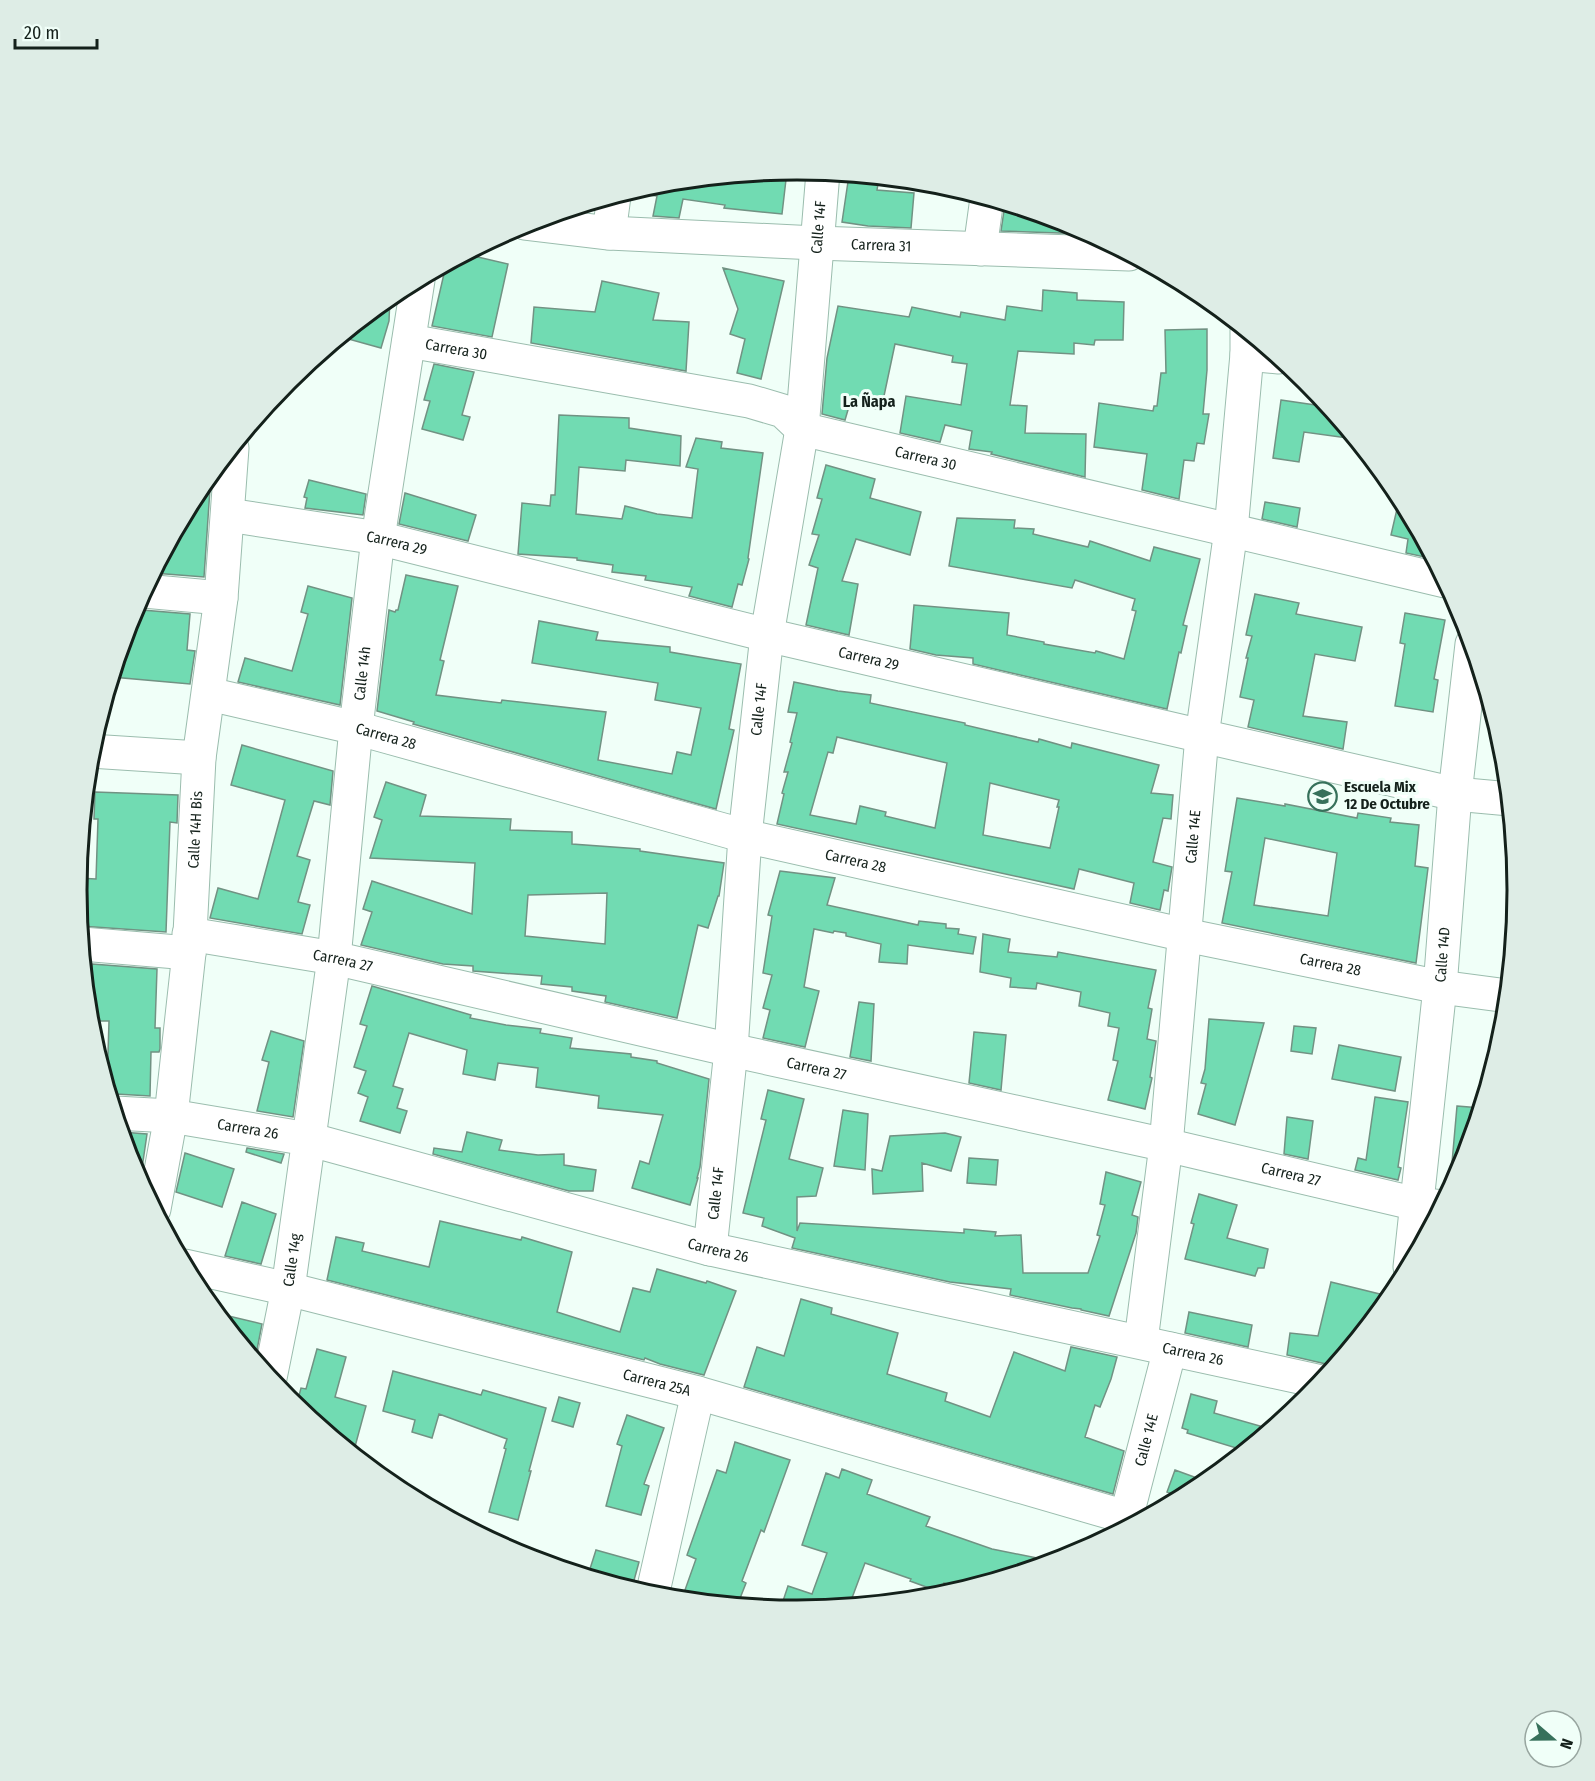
<svg xmlns="http://www.w3.org/2000/svg" width="1595" height="1781" viewBox="0 0 1595 1781" font-family="'Fira Sans Condensed',sans-serif">
<style>
.building{fill:#71dbb2;stroke:#719283;stroke-width:1.5;fill-rule:evenodd}
.lines{fill:none;stroke-linecap:round;stroke-linejoin:round}
.minor-casing{stroke:#9bbdae;stroke-width:35}
.minor{stroke:#fff;stroke-width:33}
.labels{text-anchor:middle;dominant-baseline:central;stroke-width:6;stroke-linejoin:round;paint-order:stroke}
.street-label{font-size:15px;fill:#14211b;stroke:#f0fff8}
.poi-label{font-size:15px;font-weight:bold;fill:#14211b;stroke:#f0fff8;text-anchor:start}
.neighbourhood-label{font-size:16px;font-weight:bold;fill:#14211b;stroke:#f0fff8}
.rim{fill:none;stroke:#14211b;stroke-width:3}
</style>
<rect width="100%" height="100%" fill="#f0fff8"/>
<path class="building" d="M787,171L782,214L724,208L725,205L683,199L679,218L653,216L657,196L642,194V188L657,183Z
M849,175L879,178L877,190L914,193L911,228L868,226L842,222Z
M1005,204L1074,225L1088,232L1087,234L1001,231Z
M465,254L508,264L492,337L432,326L446,265Z
M723,268L784,281L761,379L737,373L745,339L730,334L738,309Z
M602,281L659,293L653,320L689,322L686,371L531,343L534,307L595,312Z
M1043,290L1077,293V300L1124,302L1123,340H1095L1094,345L1074,343V354L1018,351L1010,405L1027,406L1025,433L1086,434L1085,477L991,454L992,452L969,449L972,431L945,425L940,442L900,433L906,396L961,405L967,364L952,362L953,356L895,344L881,410L850,403L845,420L822,414L827,358L838,306L909,317L912,307L960,317L961,312L1005,320L1007,306L1042,311Z
M390,297L389,321L381,348L341,337Z
M1207,329V370L1203,414H1209L1204,444L1197,443L1194,461L1184,460L1179,499L1142,490L1147,454L1094,447L1099,403L1153,411L1154,406H1157L1161,373H1166L1165,330Z
M434,364L474,372L462,415L470,417L463,440L422,429L430,401L424,400Z
M1281,400L1329,407L1355,439L1304,432L1299,462L1273,458Z
M559,415L629,418V428L681,436L680,466L626,460L625,471L579,467L576,514L622,519L625,506L657,514L692,518L698,469L686,467L696,438L722,442L721,448L763,453L748,558L749,559L742,585L738,584L732,607L689,596L692,587L645,580L646,576L612,572L613,565L577,560V558L518,554L522,503L550,506L551,495H555Z
M826,465L875,479L870,498L921,512L910,555L856,539L842,581L858,584L849,635L806,625L818,568L809,565L819,535L812,534L822,499L817,498Z
M211,474L204,577L154,573L198,490Z
M309,480L366,494L363,515L305,508L307,498L304,497Z
M405,493L476,515L468,541L399,524Z
M1400,496L1428,548L1434,559L1406,553L1408,539L1391,535Z
M1265,502L1300,508L1297,527L1262,519Z
M957,518L1015,520L1014,528L1034,529L1033,534L1088,547L1090,541L1150,561L1154,547L1200,559L1183,625L1187,626L1181,653L1179,652L1167,709L973,664V658L936,655L910,649L914,605L1009,613L1007,635L1044,642V644L1095,653L1096,651L1124,659L1136,611L1132,610L1135,599L1075,580L1072,588L949,566Z
M406,575L458,586L440,660L444,661L436,695L501,703L502,700L606,712L598,760L672,774L677,752L691,755L701,708L655,700L658,683L532,663L539,621L598,632L596,640L670,647V652L741,664L729,729L734,730L716,809L413,724L414,722L377,711L389,610L395,612L396,610H398Z
M308,586L352,598L340,705L238,682L245,658L292,671L308,614L301,612Z
M1255,594L1299,603L1296,614L1362,627L1355,661L1315,654L1303,716L1347,722L1343,749L1248,727L1254,700L1240,697L1248,658H1246L1252,636L1246,635Z
M135,607L142,610L190,614L187,650L195,651L190,684L112,677L132,614Z
M1405,613L1445,620L1434,679L1438,680L1433,712L1395,706L1405,644L1400,643Z
M794,682L838,691L871,695L870,703L965,723V725L999,733L1038,742L1039,739L1071,748L1072,743L1159,765L1151,793L1173,795L1171,819L1163,818L1153,862L1172,867L1168,891L1164,890L1160,910L1130,903L1134,883L1079,869L1074,889L777,824L784,794L782,793L788,772H784L792,743L790,742L797,713L788,712ZM837,737L947,763L935,828L885,816L886,812L860,806L856,824L810,815L828,752L833,753ZM990,783L1059,800L1057,807H1059L1050,848L983,835Z
M242,745L333,771L330,805L314,801L297,856L310,860L298,902L310,905L302,934L210,918L218,888L258,899L285,800L231,785Z
M386,782L426,795L420,816L511,819L510,830L572,832V844L640,849V851L724,863L719,896H718L708,928L698,925L677,1018L605,1002L606,996L572,991V987L541,984L542,976L473,971V966L443,964L361,945L372,912L363,909L372,881L472,914L475,863L370,858L382,820L374,817ZM607,893L605,944L525,936L528,895Z
M95,792L178,795L177,823L170,822L166,932L80,926L76,890L78,878L96,879L98,819H94Z
M1237,798L1285,806V804L1357,818L1358,813L1391,818L1390,822L1419,825L1415,866L1428,868L1416,963L1222,923L1232,872L1225,871ZM1265,838L1337,853L1328,916L1254,905Z
M780,871L835,878L827,905L918,925L919,921L946,924V928L959,929L958,934L976,937L973,954L908,945L907,964L879,962L881,944L846,936V933L834,931L833,933L814,929L804,987L819,991L805,1047L763,1038L770,1010L763,1008L772,975L763,973L772,916L768,915Z
M983,934L1010,939L1008,952L1057,957L1058,952L1156,970L1148,1008L1152,1009L1147,1039L1156,1041L1150,1077L1152,1078L1145,1109L1108,1100L1118,1061L1113,1060L1119,1028L1108,1026L1110,1013L1079,1006L1081,992L1037,983L1036,989L1010,987L1011,978L980,972Z
M92,964L157,969L155,1028H160V1049L159,1052H151L150,1096L116,1094L110,1095L107,1086L109,1021H89L85,978H92Z
M372,986L471,1015L470,1018L506,1025L541,1029L540,1033L572,1038L570,1048L631,1054V1057L657,1061V1063L709,1079L700,1167L697,1178H698L690,1205L632,1188L640,1161L649,1164L663,1115L598,1108L599,1096L536,1087L538,1068L498,1063L495,1080L463,1074L467,1050L409,1033L393,1086L403,1089L397,1108L407,1111L400,1133L360,1121L368,1097L358,1093L366,1071L354,1067L367,1026L360,1024Z
M859,1002L874,1004L871,1061L850,1057Z
M1209,1019L1264,1023L1235,1125L1198,1114L1206,1084L1201,1083L1205,1069Z
M1294,1026L1316,1028L1312,1054L1291,1051Z
M271,1031L304,1041L293,1117L257,1111L269,1062L262,1060Z
M974,1032L1006,1035L1001,1090L969,1083Z
M1339,1045L1401,1057L1395,1091L1332,1079Z
M768,1090L804,1099L789,1159L823,1168L816,1196L797,1197V1231L800,1223L964,1233V1229L996,1232L995,1236L1021,1235L1023,1273H1088L1100,1236L1097,1235L1105,1205L1100,1204L1106,1172L1141,1182L1132,1215L1138,1217L1136,1233L1109,1316L1081,1310V1309L1072,1308L1010,1295L1011,1289L950,1282L792,1248L795,1238L762,1226L764,1218L743,1213L766,1120L761,1119Z
M1375,1097L1408,1102L1398,1167L1401,1168L1398,1180L1355,1170L1358,1158L1366,1160Z
M1457,1106L1481,1108L1463,1167L1459,1175L1451,1174Z
M843,1110L868,1114L865,1170L834,1166Z
M1287,1117L1313,1121L1308,1159L1284,1154Z
M121,1132L147,1134L140,1182L131,1166Z
M467,1132L502,1140L499,1150L538,1155L564,1154V1165L596,1170L593,1191H569L433,1154L434,1148L462,1152Z
M945,1133L961,1137L951,1171L922,1163L923,1191L873,1194L872,1169L882,1171L890,1136Z
M247,1148L284,1154L281,1163L246,1152Z
M185,1153L234,1169L222,1207L176,1192Z
M969,1158L998,1160L996,1185L967,1183Z
M1199,1194L1237,1205L1227,1238L1268,1249L1264,1268H1258L1255,1276L1185,1259L1194,1224L1191,1223Z
M242,1202L276,1214L261,1264L225,1256Z
M440,1221L521,1240L522,1237L572,1252L557,1312L620,1332L633,1288L650,1292L657,1269L706,1283L707,1281L736,1291L704,1375L660,1364L645,1358L644,1360L327,1280L336,1237L364,1243L362,1251L429,1267Z
M1331,1282L1392,1297L1334,1368L1326,1364L1287,1355L1290,1333L1318,1336Z
M801,1299L832,1308L831,1314L898,1333L887,1374L947,1393L945,1401L990,1417L1014,1352L1065,1371L1071,1347L1117,1357L1111,1379L1100,1407L1095,1405L1085,1437L1124,1451L1113,1494L744,1387L757,1347L784,1356Z
M1189,1312L1252,1325L1248,1347L1185,1333Z
M216,1313L262,1324L255,1360L242,1345Z
M317,1349L346,1357L335,1397L366,1406L353,1454L296,1407L301,1388L306,1389Z
M393,1371L481,1395L483,1390L546,1408L529,1471H531L518,1520L489,1512L506,1449L504,1448L507,1439L439,1414L432,1438L412,1432L415,1420L383,1411Z
M1191,1394L1217,1401L1214,1413L1260,1426L1255,1443L1246,1451L1187,1433L1188,1430L1182,1428Z
M559,1397L580,1403L573,1427L552,1421Z
M627,1415L664,1428L644,1484L649,1486L641,1515L606,1506L622,1446L617,1444Z
M735,1442L790,1460L764,1532L761,1530L742,1581L746,1583L737,1606L723,1604L685,1590L696,1559L687,1555L717,1470L726,1473Z
M842,1469L872,1480L867,1494L930,1517L926,1526L992,1549L1057,1562L964,1590L944,1583L940,1592L910,1581L911,1579L865,1563L849,1606L797,1611L780,1610L788,1586L812,1594L827,1553L802,1545L826,1473L839,1478Z
M1175,1470L1208,1482L1198,1490L1184,1498L1167,1492Z
M596,1550L639,1562L633,1584L589,1572Z"/>
<g class="lines">
<defs>
<g id="minor">
<path id="s1" d="M525,223L609,233L816,243L1129,254"/>
<path d="M609,233L614,196"/>
<path d="M980,249L987,198"/>
<path id="s2" d="M409,341L749,401L783,411L802,429L1445,581"/>
<path d="M1247,354L1279,357"/>
<path id="s3" d="M228,515L378,538L767,635L1202,736L1455,794L1510,799"/>
<path d="M144,591L221,598"/>
<path id="s4" d="M209,694L356,728L745,836L1185,935L1440,987L1508,996"/>
<path d="M90,751L199,758"/>
<path id="s5" d="M189,934L334,958L731,1050L1166,1145L1417,1204L1442,1207"/>
<path d="M82,944L189,953"/>
<path id="s6" d="M115,1113L171,1116L308,1139L710,1249L1322,1382"/>
<path id="s7" d="M154,1209L171,1116L189,953L199,758L221,598L232,448"/>
<path id="s8" d="M710,1249L731,1050L745,836L767,635L802,429L823,172"/>
<path id="s9" d="M185,1266L288,1289L698,1393L1126,1517"/>
<path id="s10" d="M1410,1267L1440,987L1455,794L1472,644"/>
<path id="s11" d="M1141,1341L1166,1145L1202,736L1231,530L1247,354V331"/>
<path id="s12" d="M270,1378L288,1289L334,958L356,728L378,538L418,280"/>
<path id="s13" d="M1123,1530L1170,1349"/>
<path d="M652,1596L698,1393"/>
</g>
</defs>
<use href="#minor" class="minor-casing"/>
<use href="#minor" class="minor"/>
</g>
<defs>
<symbol id="school-ring" viewBox="-11 -11 22 22"><circle r="9.5" fill="#f0fff8" stroke="#37715b" stroke-width="1.5"/><path d="M0-5L7-2L0 1L-7-2ZM-4 1L0 2.5L4 1V4Q0 6-4 4Z" fill="#37715b"/></symbol>
</defs>
<g fill-rule="evenodd">
<use href="#school-ring" x="1306" y="780" width="33" height="33"/>
</g>
<g class="labels">
<g class="street-label">
<text stroke="none"><textPath href="#s8" startOffset="1028">Calle 14F</textPath></text>
<text stroke="none"><textPath href="#s1" startOffset="357">Carrera 31</textPath></text>
<text stroke="none"><textPath href="#s2" startOffset="48">Carrera 30</textPath></text>
<text stroke="none"><textPath href="#s2" startOffset="534">Carrera 30</textPath></text>
<text stroke="none"><textPath href="#s3" startOffset="171">Carrera 29</textPath></text>
<text stroke="none"><textPath href="#s3" startOffset="657">Carrera 29</textPath></text>
<text stroke="none"><textPath href="#s12" startOffset="711">Calle 14h</textPath></text>
<text stroke="none"><textPath href="#s8" startOffset="542">Calle 14F</textPath></text>
<text stroke="none"><textPath href="#s4" startOffset="182">Carrera 28</textPath></text>
<text stroke="none"><textPath href="#s7" startOffset="382">Calle 14H Bis</textPath></text>
<text stroke="none"><textPath href="#s11" startOffset="507">Calle 14E</textPath></text>
<text stroke="none"><textPath href="#s4" startOffset="668">Carrera 28</textPath></text>
<text stroke="none"><textPath href="#s10" startOffset="314">Calle 14D</textPath></text>
<text stroke="none"><textPath href="#s5" startOffset="156">Carrera 27</textPath></text>
<text stroke="none"><textPath href="#s4" startOffset="1154">Carrera 28</textPath></text>
<text stroke="none"><textPath href="#s5" startOffset="642">Carrera 27</textPath></text>
<text stroke="none"><textPath href="#s6" startOffset="134">Carrera 26</textPath></text>
<text stroke="none"><textPath href="#s5" startOffset="1128">Carrera 27</textPath></text>
<text stroke="none"><textPath href="#s8" startOffset="56">Calle 14F</textPath></text>
<text stroke="none"><textPath href="#s6" startOffset="620">Carrera 26</textPath></text>
<text stroke="none"><textPath href="#s12" startOffset="120">Calle 14g</textPath></text>
<text stroke="none"><textPath href="#s6" startOffset="1106">Carrera 26</textPath></text>
<text stroke="none"><textPath href="#s9" startOffset="486">Carrera 25A</textPath></text>
<text stroke="none"><textPath href="#s13" startOffset="93">Calle 14E</textPath></text>
</g>
<g class="poi-label">
<text x="1344" y="787">Escuela Mix<tspan x="1344" dy="17">12 De Octubre</tspan></text>
</g>
<g class="neighbourhood-label">
<text x="869" y="401">La Ñapa</text>
</g>
</g>
<path d="M0 0H1595V1781H0ZM87 890a710 710 0 1 1 1420 0a710 710 0 1 1-1420 0Z" fill="#deede6" fill-rule="evenodd"/>
<path class="rim" d="M87 890a710 710 0 1 1 1420 0a710 710 0 1 1-1420 0Z"/>
<g transform="translate(1553 1739) rotate(110)"><circle r="28" fill="#f0fff8" stroke="#98a6a0" stroke-width="1.5"/>
<path d="M0-4.5L10 22L0 15L-10 22Z" fill="#37715b"/>
<text y="-9" font-size="16" font-weight="bold" text-anchor="middle" fill="#14211b">N</text>
</g>
<path d="M15 39v9h82v-9" fill="none" stroke="#14211b" stroke-width="3"/>
<text x="24" y="39" font-size="18" fill="#14211b" stroke="#f0fff8" stroke-width="4.5" paint-order="stroke">20 m</text>
</svg>
